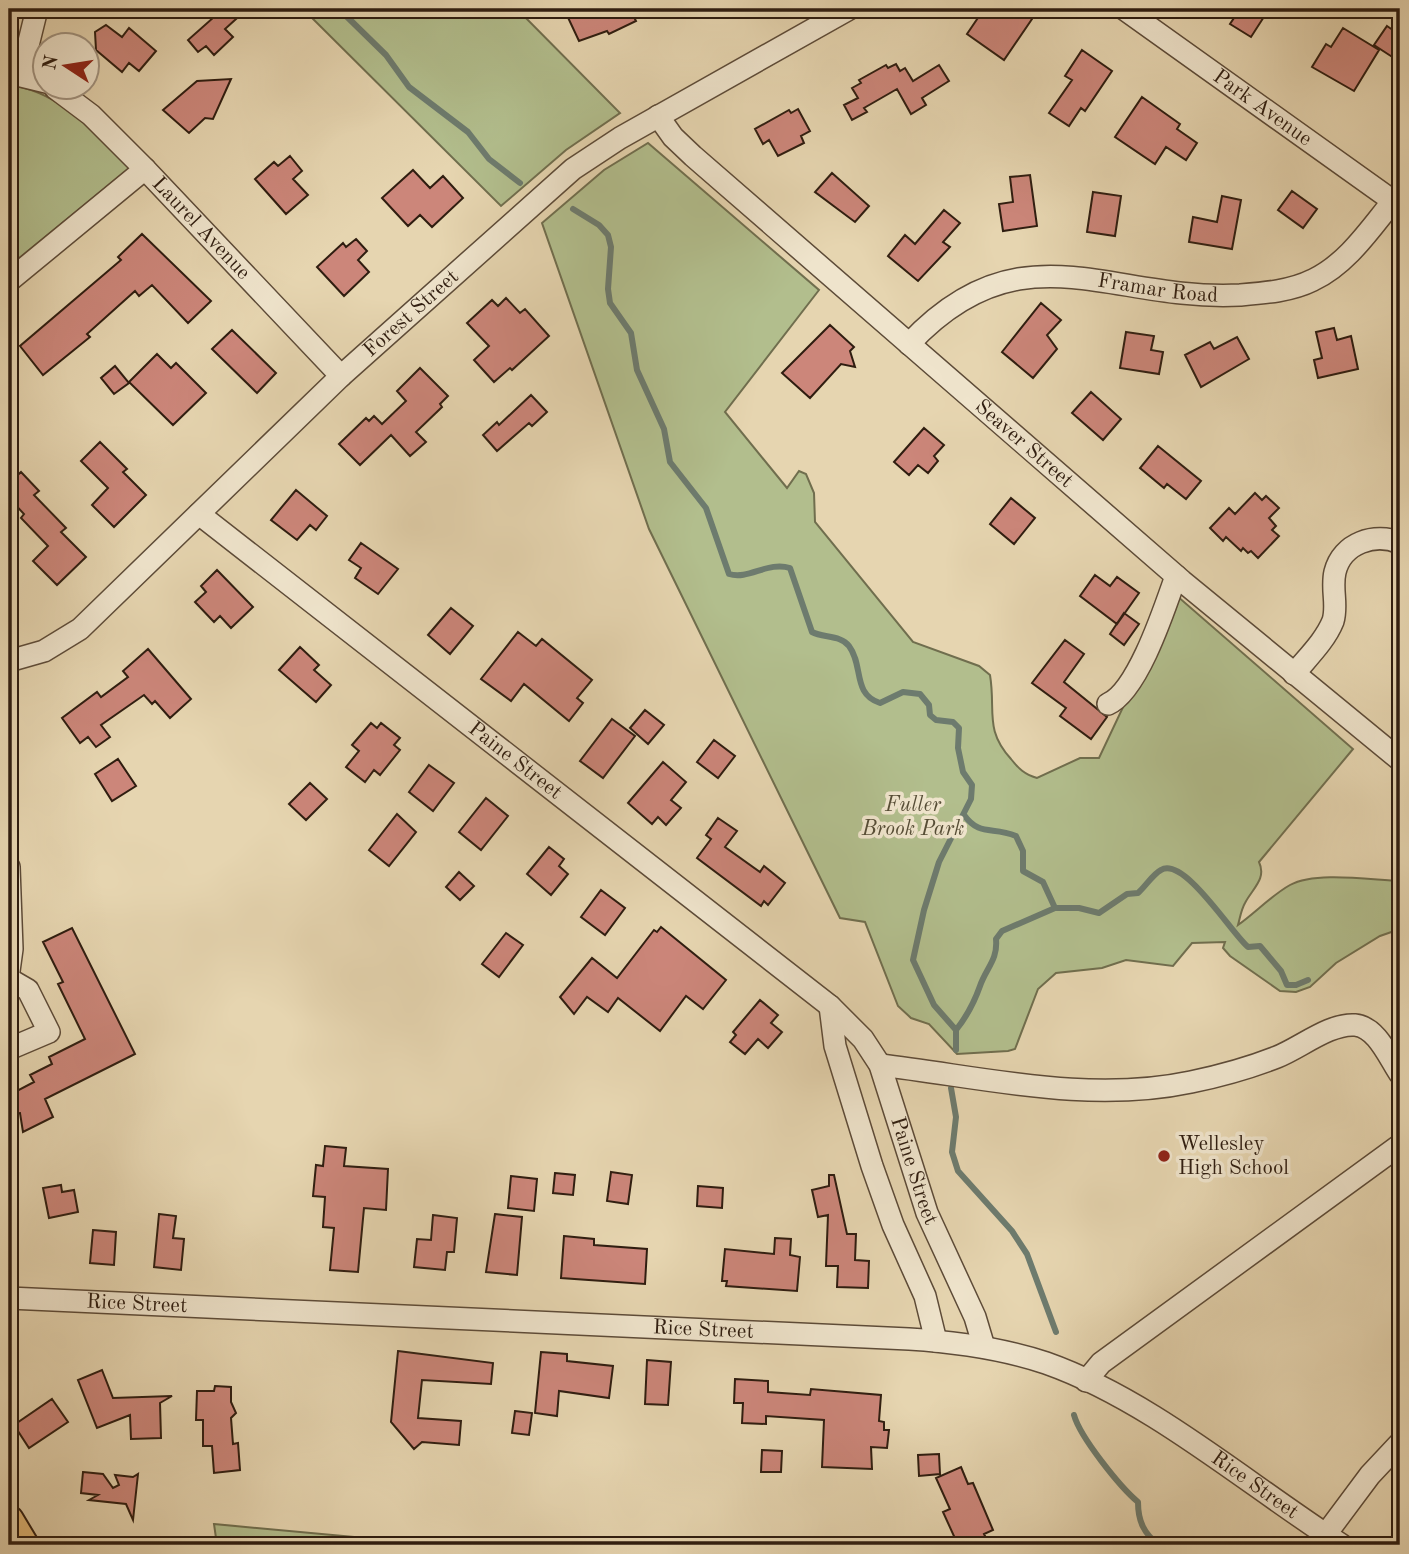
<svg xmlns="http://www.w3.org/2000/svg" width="1409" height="1554" viewBox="0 0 1409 1554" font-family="'Old Standard TT',serif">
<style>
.green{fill:#b2be8d;stroke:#706e4e;stroke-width:2}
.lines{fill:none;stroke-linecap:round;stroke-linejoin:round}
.stream{stroke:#6d7b6e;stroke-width:6}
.building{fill:#cc867a;stroke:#2f1d10;stroke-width:2}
.minor-casing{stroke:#5d4b38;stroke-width:24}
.major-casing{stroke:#2f1d10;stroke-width:32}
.minor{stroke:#efe4cc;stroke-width:21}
.major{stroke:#e3ba78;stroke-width:28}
.poi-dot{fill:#8f2418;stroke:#efe4cc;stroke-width:2.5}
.labels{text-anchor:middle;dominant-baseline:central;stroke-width:7;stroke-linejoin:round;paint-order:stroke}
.street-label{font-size:21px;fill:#2f1d10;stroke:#efe4cc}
.park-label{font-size:21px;font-style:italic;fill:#564d36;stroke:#efe4cc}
.poi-label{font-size:21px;fill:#2f1d10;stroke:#efe4cc;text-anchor:start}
</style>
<rect width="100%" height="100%" fill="#e6d5b0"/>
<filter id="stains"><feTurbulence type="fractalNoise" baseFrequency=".00286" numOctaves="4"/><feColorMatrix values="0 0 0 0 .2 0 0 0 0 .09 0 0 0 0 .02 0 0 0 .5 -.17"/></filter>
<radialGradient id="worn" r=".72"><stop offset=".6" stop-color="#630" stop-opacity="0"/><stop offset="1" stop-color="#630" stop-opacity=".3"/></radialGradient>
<path class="green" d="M303,9H517L620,113L566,150L501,206Z
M9,85C61,91 95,134 130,168L18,259L9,249Z
M648,143L819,290L725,412L787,488L799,471L806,474L814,493L815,522L913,642L979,666L990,675C996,711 984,729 1011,759C1019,769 1024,774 1037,778L1080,758H1099L1176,595L1353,749L1259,862C1267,879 1252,889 1245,903C1241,910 1240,918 1238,925C1255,913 1272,895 1290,885C1316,871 1371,880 1400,881V929L1380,936L1336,963L1310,987L1296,992L1280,991L1230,956L1223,948L1225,942L1192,943L1173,966L1126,960L1102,968L1056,973L1038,989L1015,1049L1008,1051L957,1054L929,1024L911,1018L898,1006L865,922L840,918L649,529L542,223L604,170Z
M214,1524L441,1545H217Z"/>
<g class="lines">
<path class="stream" d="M339,9L386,55L409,87L468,132L489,159L520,183
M573,209L599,225L608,235L611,247L608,289L610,303L631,333L637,370L664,429L670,462L706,508L729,574C749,580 768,561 790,568L812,632C823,638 841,635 849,646C864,666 852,694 880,703L903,692L920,694L929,705L930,715L936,720L953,722L959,728L958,748L963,772L972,785L971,799L939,862L924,910L913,960L934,1005L956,1030V1050
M964,815C980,837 992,826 1016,836L1023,851V871L1043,882L1055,908H1079L1099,913L1127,894L1138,893C1145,887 1153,874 1161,870C1184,856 1232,934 1248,947L1260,946L1281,971L1287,985H1296L1308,980
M956,1030C968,1015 974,1003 980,986C986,968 998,960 996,939L1002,931L1055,908
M951,1088L956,1117L952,1152L958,1171L1012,1231L1027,1254L1056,1332
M1074,1415C1080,1437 1120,1487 1138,1502C1138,1521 1144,1534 1159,1545"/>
</g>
<path class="building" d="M223,9L236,19L225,29L233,37L214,55L206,46L198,52L188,40Z
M564,9H630L636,21L609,34L607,31L579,41Z
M984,9H1018L1032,19L1004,60L967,34Z
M1240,9H1269L1251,37L1230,24Z
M106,25L122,37L129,28L156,51L139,71L129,63L122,72L96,50L95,32Z
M1387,26L1400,35V62L1374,45Z
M1343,28L1379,50L1354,91L1312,67L1326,44L1331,47Z
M1082,50L1112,71L1085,111L1081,108L1069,126L1049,113L1072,80L1065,76Z
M896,64L900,71L905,68L913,81L939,65L949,81L922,98L926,105L911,114L897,89L864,108L867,112L852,120L844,105L858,98L852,88L861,83L859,80L886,65L888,68Z
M231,79L213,119L205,118L189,133L163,110L197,81Z
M1142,97L1180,124L1177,129L1197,143L1186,160L1166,147L1155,164L1115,137Z
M798,109L810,131L801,136L804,143L778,156L769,140L763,144L755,129L789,110L791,113Z
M290,156L302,171L293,179L308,195L286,214L255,179L274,162L278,166Z
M413,170L430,188L443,176L463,198L432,227L420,215L408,226L382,198Z
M832,173L869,206L855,222L815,192Z
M1030,175L1037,226L1003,231L999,204L1013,202L1010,177Z
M1292,191L1317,209L1303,228L1278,210Z
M1093,192L1121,196L1115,236L1087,232Z
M1222,196L1241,200L1232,249L1189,242L1193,217L1217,222Z
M944,210L960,223L943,242L950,247L918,281L888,256L905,235L915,244Z
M142,234L211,301L188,323L152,285L139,296L135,291L87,334L90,337L43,375L20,346L121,260L118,257Z
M356,239L367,251L358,260L369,272L344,296L317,267L343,243L346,247Z
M506,298L520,313L525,309L549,336L512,370L510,368L494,382L474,360L489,346L467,323L492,300L498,306Z
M1041,303L1061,320L1047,335L1057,349L1033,378L1002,352Z
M830,325L854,347L850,351L855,367L841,364L810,398L782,373Z
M1334,328L1337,340L1351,336L1358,369L1318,378L1314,360L1322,358L1316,332Z
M232,330L276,373L257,393L212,349Z
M1126,332L1154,336L1151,350L1163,352L1159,374L1120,368Z
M1237,337L1249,359L1201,387L1185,355L1210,342L1214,349Z
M157,354L171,368L176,363L206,393L173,425L129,382Z
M115,366L129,383L114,394L101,378Z
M420,368L448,396L440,404L442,407L416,432L426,442L410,456L391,435L360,465L339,444L366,418L369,421L374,416L382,424L406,401L397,391Z
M1091,392L1121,419L1103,440L1072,413Z
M531,395L547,412L532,426L529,423L497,451L483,435L497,422L499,425Z
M924,428L944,445L934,456L938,461L928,473L918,465L909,475L894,462Z
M100,442L127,469L123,472L146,495L114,527L92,505L108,488L81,461Z
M1158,446L1201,481L1186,499L1167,484L1164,488L1140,468Z
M21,472L39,491L34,495L66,528L61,532L86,557L57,585L33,561L48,546L21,518L24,514L9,498V483Z
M296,490L327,516L316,530L310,525L297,540L271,520Z
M1255,493L1262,500L1266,496L1279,508L1269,518L1276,526L1272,530L1279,536L1258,558L1251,551L1248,553L1243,548L1241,551L1226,537L1223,541L1210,528L1229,508L1235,514Z
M1011,498L1035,518L1014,544L990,524Z
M361,543L398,569L378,594L355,578L361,568L349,560Z
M217,570L253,607L231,628L220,616L214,622L195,602L206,592L201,586Z
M1095,575L1110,586L1117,577L1139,593L1117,624L1080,596Z
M451,608L473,626L450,654L428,635Z
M1124,613L1139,624L1124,645L1110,634Z
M518,632L536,646L542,639L592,680L577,698L583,703L569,721L524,684L511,701L481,679Z
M1065,640L1084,654L1064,682L1107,717L1091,739L1060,716L1066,708L1032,683Z
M300,647L319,665L314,670L331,685L316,702L279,670Z
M148,649L191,699L170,718L155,701L152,704L144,695L101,725L110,737L96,747L88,737L80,743L62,718L97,692L101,697L128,677L123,671Z
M645,710L664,725L648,744L630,728Z
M612,719L635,736L603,778L580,761Z
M371,723L377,728L381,723L400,738L394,745L400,750L380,775L374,770L365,782L346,767L359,751L352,745Z
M714,740L735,756L718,778L697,762Z
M118,759L136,786L112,801L95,774Z
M663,762L686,782L671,800L681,808L666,825L658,817L652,824L628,803Z
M429,765L454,783L433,811L409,792Z
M310,783L327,799L306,820L289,804Z
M486,798L508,816L481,850L459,832Z
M397,814L416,832L389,866L369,850Z
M718,818L737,831L725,847L760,872L764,866L785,883L768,905L764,901L761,906L697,858L711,839L706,835Z
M549,847L564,859L559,866L568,874L551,895L527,874Z
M459,872L474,886L460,900L446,887Z
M601,890L625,908L605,935L581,917Z
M661,927L726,980L703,1009L686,996L660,1031L618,998L608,1012L587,997L574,1014L560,997L592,958L617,978L654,930L657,932Z
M72,928L135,1054L45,1099L53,1117L23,1132L20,1113L9,1114V1095L34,1082L30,1075L52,1064L49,1057L85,1039L58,984L63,982L43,942Z
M506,933L523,945L499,977L482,964Z
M760,1000L778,1015L771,1023L782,1032L768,1048L758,1039L745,1054L730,1042L736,1035L733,1032Z
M325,1146L346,1148L344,1166L388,1169L386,1210L364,1208L358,1272L330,1270L334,1228L323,1227L325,1197L313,1196L316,1165L323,1166Z
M611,1172L632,1175L628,1204L607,1201Z
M555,1173L575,1175L573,1195L553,1193Z
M829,1175H834L847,1234H856L855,1260L869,1261L868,1288L837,1287L838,1266H826L828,1215L818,1217L812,1190L829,1186Z
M511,1176L537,1179L534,1211L508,1208Z
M61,1185L62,1192L74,1190L78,1212L49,1218L43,1188Z
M698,1186L723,1188L722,1208L697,1206Z
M159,1214L176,1216L173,1238L184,1239L181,1270L154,1267Z
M495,1214L522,1217L517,1275L486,1272Z
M433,1215L457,1218L454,1252H447L445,1270L414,1267L417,1239L431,1240Z
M93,1230L116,1232L114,1265L90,1263Z
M564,1236L594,1239V1245L647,1249L645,1284L561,1278Z
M775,1238L791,1239L790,1255L800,1257L797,1291L726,1286L727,1281H722L725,1249L774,1254Z
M398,1351L493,1363L491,1384L422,1380L418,1418L461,1421L459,1445L422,1442L414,1449L391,1422Z
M541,1352L567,1354V1361L613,1366L609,1398L559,1391L557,1416L535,1413Z
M647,1360L671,1362L668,1405L645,1404Z
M102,1370L113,1398L172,1396L160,1403L161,1438L131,1439L130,1415L97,1428L78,1380Z
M735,1379L768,1381V1392L810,1395L811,1389L881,1395L879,1421L884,1422V1430H889L887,1448L871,1447L872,1469L822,1467L824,1420L766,1416V1424L742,1423L743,1403H734Z
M215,1386L231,1387V1402L236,1413L231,1418L233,1444L238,1443L240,1470L214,1473L212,1446H203V1420H196L197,1391H214Z
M52,1399L68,1422L29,1448L14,1425Z
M515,1411L532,1413L529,1435L512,1433Z
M762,1450L782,1451L781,1472H761Z
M939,1454L940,1474L919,1476L918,1455Z
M961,1467L968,1484L973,1483L993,1530L984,1534L986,1538L969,1545H958L943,1512L950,1509L936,1478Z
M83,1472L103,1474L113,1488L119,1485L115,1475L133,1477L138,1474L133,1520L126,1504L89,1500L98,1495L81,1493Z"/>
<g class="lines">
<defs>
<g id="minor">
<path id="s1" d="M1124,9L1400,206"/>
<path d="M9,73L46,82"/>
<path d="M21,74L37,9"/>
<path id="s2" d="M55,88L91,115L145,169L341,376"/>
<path id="s3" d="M658,116L673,137L693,156L1182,581L1400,760"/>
<path d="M9,281L145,169"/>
<path id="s4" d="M909,344C1021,224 1110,302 1240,295C1265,293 1291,291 1313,280C1347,264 1370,229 1393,201"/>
<path id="s5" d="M199,514L830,1006L863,1039L880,1065L927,1213L975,1317L984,1347"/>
<path id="s6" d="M9,661L44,651L80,629L341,376L573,169L620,138L849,9"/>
<path d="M1294,674C1307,658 1325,641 1333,621C1338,605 1331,589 1335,572C1342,543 1375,532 1400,543"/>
<path d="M1108,704C1138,691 1165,607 1176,576"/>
<path d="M9,867L12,949L9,971"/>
<path d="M9,979L28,990L49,1032L9,1049"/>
<path d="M830,1006L835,1046L872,1166L893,1225L925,1296L936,1341"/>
<path d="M880,1065C983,1077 1087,1104 1191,1082C1220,1076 1249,1068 1277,1057C1300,1048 1330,1023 1355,1025C1377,1027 1389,1058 1400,1074"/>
<path id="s7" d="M9,1298L909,1339C956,1342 1001,1348 1046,1363C1151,1400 1248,1485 1342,1545"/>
<path d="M1086,1381L1101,1363L1400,1145"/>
<path d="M1326,1534L1370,1475L1400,1443"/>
</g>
<path id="major" d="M9,1520L24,1545"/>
</defs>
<use href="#minor" class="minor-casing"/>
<use href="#major" class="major-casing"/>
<use href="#minor" class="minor"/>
<use href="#major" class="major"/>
</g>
<circle class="poi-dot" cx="1164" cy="1156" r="7"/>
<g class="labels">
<g class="street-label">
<text stroke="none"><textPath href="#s1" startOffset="170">Park Avenue</textPath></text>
<text stroke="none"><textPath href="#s2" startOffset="203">Laurel Avenue</textPath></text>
<text stroke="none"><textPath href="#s4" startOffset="270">Framar Road</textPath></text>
<text stroke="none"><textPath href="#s6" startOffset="536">Forest Street</textPath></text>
<text stroke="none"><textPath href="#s3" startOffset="492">Seaver Street</textPath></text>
<text stroke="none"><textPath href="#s5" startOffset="401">Paine Street</textPath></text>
<text stroke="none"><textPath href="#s5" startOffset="989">Paine Street</textPath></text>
<text stroke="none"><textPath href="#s7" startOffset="128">Rice Street</textPath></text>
<text stroke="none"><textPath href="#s7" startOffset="695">Rice Street</textPath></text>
<text stroke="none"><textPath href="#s7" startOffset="1283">Rice Street</textPath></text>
</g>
<g class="park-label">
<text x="913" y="805">Fuller<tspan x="913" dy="24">Brook Park</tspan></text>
</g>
<g class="poi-label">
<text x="1178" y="1144">Wellesley<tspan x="1178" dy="24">High School</tspan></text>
</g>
</g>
<rect width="1409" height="1554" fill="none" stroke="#e6d5b0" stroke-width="35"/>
<rect x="10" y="10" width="1388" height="1533" fill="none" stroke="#2f1d10" stroke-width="3.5"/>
<rect x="18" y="18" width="1374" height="1519" fill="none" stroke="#2f1d10" stroke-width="2"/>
<g transform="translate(66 66) rotate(282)"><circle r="33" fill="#efe4cc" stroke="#a29481" stroke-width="2"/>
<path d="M0-5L12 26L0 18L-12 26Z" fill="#8f2418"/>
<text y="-10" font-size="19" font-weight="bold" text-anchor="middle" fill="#2f1d10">N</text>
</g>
<rect width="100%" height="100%" filter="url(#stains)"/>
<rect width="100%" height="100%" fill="url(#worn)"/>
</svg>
